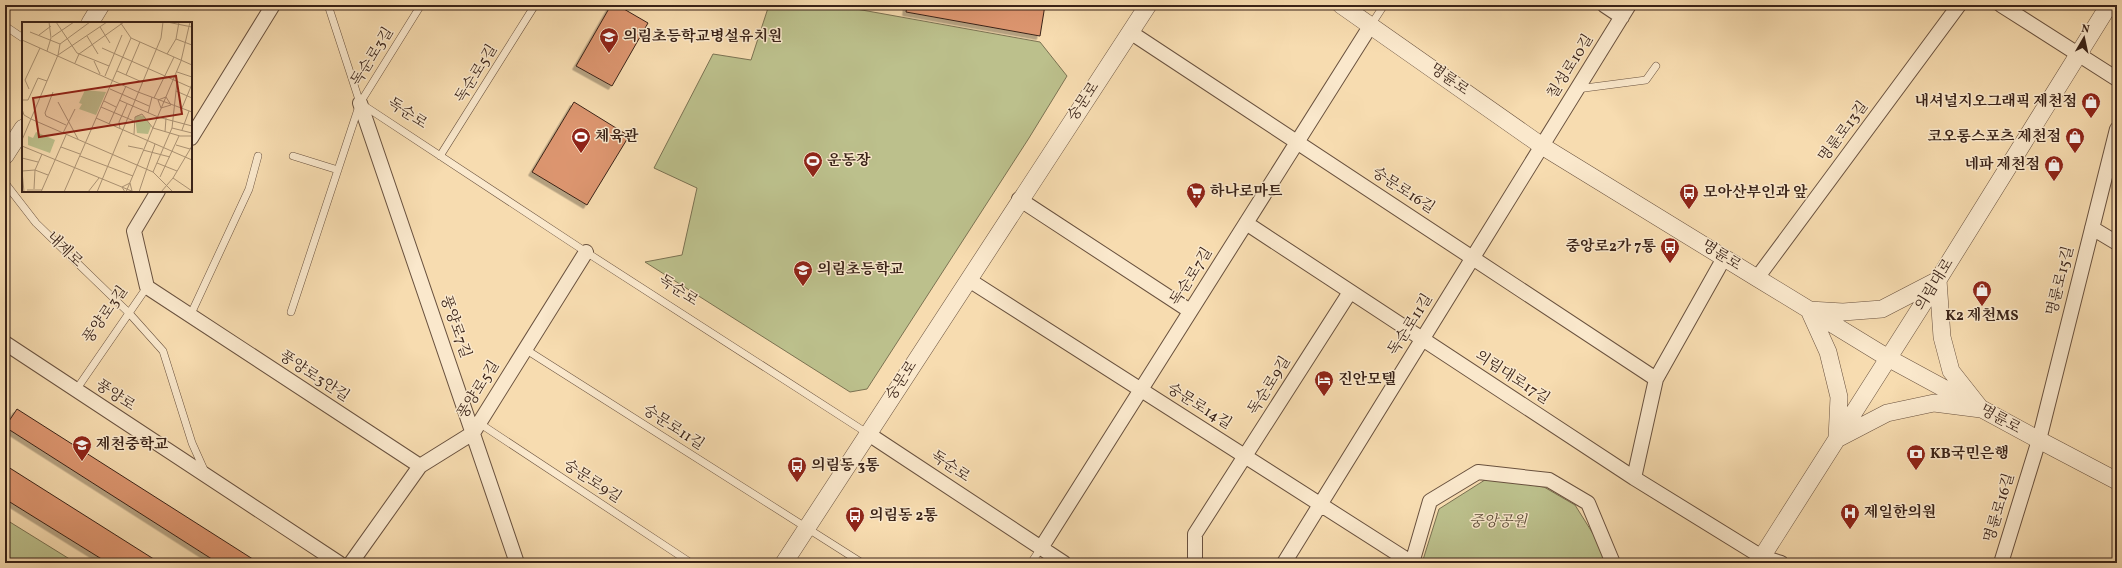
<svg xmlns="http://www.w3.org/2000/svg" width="2122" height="568" viewBox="0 0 2122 568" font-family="Vollkorn,'Noto Serif KR',serif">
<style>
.green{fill:#bcc08c;stroke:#7b7252}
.building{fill:#dd966f;stroke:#3a2318;filter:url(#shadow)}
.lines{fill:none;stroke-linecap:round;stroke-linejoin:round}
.service-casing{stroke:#69513e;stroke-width:8}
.minor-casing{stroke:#69513e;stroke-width:16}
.tertiary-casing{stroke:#69513e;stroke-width:18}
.service{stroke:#fae8cc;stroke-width:7}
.minor{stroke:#fae8cc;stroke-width:14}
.tertiary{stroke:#fae8cc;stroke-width:17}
.labels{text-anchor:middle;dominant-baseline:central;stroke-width:3;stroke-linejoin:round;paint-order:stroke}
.poi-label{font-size:15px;font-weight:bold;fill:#3a2318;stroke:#fae8cc;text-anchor:start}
.street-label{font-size:15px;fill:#3a2318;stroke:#fae8cc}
.park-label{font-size:15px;font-style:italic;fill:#5a4a35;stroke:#fae8cc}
.inset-road{fill:none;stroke:#ab9273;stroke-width:1}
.view{fill:#8f2418;fill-opacity:0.15;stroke:#8f2418;stroke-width:2}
.inset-edge{fill:none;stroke:#3a2318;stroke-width:2}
</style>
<defs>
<filter id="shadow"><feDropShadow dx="-3.5" dy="3.5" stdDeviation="0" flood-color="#0004"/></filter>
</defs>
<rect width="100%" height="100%" fill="#f7dcb0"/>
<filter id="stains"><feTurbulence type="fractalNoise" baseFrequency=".005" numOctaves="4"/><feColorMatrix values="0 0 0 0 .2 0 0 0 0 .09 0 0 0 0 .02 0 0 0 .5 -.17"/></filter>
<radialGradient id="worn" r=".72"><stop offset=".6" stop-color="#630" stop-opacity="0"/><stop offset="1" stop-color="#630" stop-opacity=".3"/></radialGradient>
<path class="green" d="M769,5H834L1040,42L1067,76L1029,138L867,389L850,392L645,262L682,255L697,188L654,168L713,54L751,60Z
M1488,478L1544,487L1575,505L1602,548L1607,563H1422L1439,509Z
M5,519L76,563H5Z"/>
<path class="building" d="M611,5H617L648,23L612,86L576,66Z
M907,5H1045L1040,36L906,12Z
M574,102L629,136L587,205L532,172Z
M17,409L259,563H218L5,427Z
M5,465L160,563H108L5,499Z"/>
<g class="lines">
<defs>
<path id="service" d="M328,5L360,103L586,252L867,433
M1371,25L1384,5
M5,26L23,38
M1577,89L1646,80L1656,66
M293,156L338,170
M440,156L535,5
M5,183L36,223L129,313L163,351L192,443L205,472
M291,312L360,103L421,5
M190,316L249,189L258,156
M525,349L862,563
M76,390L147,287
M479,423L691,563
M1031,563L1041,548"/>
<path id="minor" d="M1604,5L1622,17
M2001,5L2117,79
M1130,32L1656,379
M360,103L517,563
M191,138L273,5
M158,191L134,231L147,287L420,466
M1019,199L1190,311
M1246,223L1634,478L1762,557L1781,563
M2092,228L2117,243
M1757,278L1959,5
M969,280L1412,563
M5,343L339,563
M867,433L1064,563
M1634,478L1656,379L1724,258
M1041,548L1371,25
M351,563L420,466L473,433L586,252
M1195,563V534L1350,292
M1284,563L1629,5
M1412,563L1430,501L1478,472L1549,480L1588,503L1613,563
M2001,563L2039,440L2117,129"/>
<path id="tertiary" d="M1341,5L1542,146L1757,278L1888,358L2039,440L2117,481
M90,23L101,5
M5,156L23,128
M1938,280L1942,337L1951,371L1981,409L1934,403L1887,413L1837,439L1839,397L1828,352L1809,310L1843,312L1882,309Z
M784,563L1148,5
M1758,563L1938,280L2109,5"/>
</defs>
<use href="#service" class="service-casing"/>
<use href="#minor" class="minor-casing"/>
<use href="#tertiary" class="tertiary-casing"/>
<use href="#service" class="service"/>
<use href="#minor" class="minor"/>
<use href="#tertiary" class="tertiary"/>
</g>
<defs>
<symbol id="school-pin" viewBox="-11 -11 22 30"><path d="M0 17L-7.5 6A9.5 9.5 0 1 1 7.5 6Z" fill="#8f2418" stroke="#fae8cc"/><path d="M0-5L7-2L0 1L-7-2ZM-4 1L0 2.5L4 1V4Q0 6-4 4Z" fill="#fff"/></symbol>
<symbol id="shop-pin" viewBox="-11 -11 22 30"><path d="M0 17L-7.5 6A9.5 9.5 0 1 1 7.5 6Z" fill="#8f2418" stroke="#fae8cc"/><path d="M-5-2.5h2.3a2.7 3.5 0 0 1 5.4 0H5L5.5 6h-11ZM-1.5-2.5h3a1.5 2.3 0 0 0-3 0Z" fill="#fff"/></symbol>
<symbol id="stadium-pin" viewBox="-11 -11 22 30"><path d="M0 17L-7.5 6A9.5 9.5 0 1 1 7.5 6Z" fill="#8f2418" stroke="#fae8cc"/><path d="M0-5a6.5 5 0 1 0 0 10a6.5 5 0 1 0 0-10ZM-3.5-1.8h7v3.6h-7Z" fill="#fff"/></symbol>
<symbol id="supermarket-pin" viewBox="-11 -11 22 30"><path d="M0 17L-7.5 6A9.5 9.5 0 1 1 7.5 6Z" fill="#8f2418" stroke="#fae8cc"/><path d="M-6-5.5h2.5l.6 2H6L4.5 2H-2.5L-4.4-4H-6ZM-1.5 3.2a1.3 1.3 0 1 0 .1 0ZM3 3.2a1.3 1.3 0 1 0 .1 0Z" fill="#fff"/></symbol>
<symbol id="bus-pin" viewBox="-11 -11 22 30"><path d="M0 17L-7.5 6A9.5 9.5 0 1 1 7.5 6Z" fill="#8f2418" stroke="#fae8cc"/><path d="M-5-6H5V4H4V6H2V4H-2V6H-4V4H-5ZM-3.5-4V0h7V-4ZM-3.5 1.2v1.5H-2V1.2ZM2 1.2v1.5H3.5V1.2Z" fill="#fff"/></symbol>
<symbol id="hotel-pin" viewBox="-11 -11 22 30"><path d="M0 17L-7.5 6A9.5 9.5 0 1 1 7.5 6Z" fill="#8f2418" stroke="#fae8cc"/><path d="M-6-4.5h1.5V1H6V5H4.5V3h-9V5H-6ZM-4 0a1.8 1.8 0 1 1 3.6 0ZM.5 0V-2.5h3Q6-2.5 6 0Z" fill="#fff"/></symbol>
<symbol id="bank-pin" viewBox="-11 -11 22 30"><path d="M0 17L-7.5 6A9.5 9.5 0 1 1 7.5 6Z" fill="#8f2418" stroke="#fae8cc"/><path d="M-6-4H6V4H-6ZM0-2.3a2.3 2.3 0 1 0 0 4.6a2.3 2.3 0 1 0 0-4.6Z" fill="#fff"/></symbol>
<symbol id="hospital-pin" viewBox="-11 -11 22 30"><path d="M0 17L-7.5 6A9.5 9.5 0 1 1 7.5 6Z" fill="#8f2418" stroke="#fae8cc"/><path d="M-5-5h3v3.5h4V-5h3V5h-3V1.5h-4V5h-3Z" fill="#fff"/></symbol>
</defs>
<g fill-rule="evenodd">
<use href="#school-pin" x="598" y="26" width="22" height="30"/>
<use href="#shop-pin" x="2080" y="91" width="22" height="30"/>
<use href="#stadium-pin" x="570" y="126" width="22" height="30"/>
<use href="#shop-pin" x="2064" y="126" width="22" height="30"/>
<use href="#stadium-pin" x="802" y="150" width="22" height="30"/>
<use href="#shop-pin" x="2043" y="154" width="22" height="30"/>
<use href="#supermarket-pin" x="1185" y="181" width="22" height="30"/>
<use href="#bus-pin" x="1678" y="182" width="22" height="30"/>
<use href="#bus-pin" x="1659" y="236" width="22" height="30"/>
<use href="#school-pin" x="792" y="259" width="22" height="30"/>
<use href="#shop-pin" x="1971" y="279" width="22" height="30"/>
<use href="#hotel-pin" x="1313" y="369" width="22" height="30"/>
<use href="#school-pin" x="71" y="434" width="22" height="30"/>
<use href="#bank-pin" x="1905" y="443" width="22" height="30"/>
<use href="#bus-pin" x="786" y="455" width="22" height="30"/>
<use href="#hospital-pin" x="1839" y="502" width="22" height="30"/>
<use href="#bus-pin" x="844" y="505" width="22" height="30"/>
</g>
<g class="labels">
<g class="poi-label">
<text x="623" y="37">의림초등학교병설유치원</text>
<text x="2077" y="102" text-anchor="end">내셔널지오그래픽 제천점</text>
<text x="595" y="137">체육관</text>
<text x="2061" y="137" text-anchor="end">코오롱스포츠 제천점</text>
<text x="827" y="161">운동장</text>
<text x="2040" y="165" text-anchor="end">네파 제천점</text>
<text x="1210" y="192">하나로마트</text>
<text x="1703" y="193">모아산부인과 앞</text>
<text x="1656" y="247" text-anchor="end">중앙로2가 7통</text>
<text x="817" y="270">의림초등학교</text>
<text x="1982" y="316" text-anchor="middle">K2 제천MS</text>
<text x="1338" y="380">진안모텔</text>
<text x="96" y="445">제천중학교</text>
<text x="1930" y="454">KB국민은행</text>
<text x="811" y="466">의림동 3통</text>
<text x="1864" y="513">제일한의원</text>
<text x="869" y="516">의림동 2통</text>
</g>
<g class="street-label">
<text transform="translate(373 57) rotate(-58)">독순로3길</text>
<text transform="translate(1571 67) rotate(-58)">칠성로10길</text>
<text transform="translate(477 74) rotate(-58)">독순로5길</text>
<text transform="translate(1449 80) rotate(35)">명륜로</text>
<text transform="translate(1084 102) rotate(-56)">숭문로</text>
<text transform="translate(407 114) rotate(33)">독순로</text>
<text transform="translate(1844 132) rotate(-53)">명륜로13길</text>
<text transform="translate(1403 191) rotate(33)">숭문로16길</text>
<text transform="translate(64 250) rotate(44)">내제로</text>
<text transform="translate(1721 256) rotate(32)">명륜로</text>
<text transform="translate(1192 277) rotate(-58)">독순로7길</text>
<text transform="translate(2061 281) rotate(-76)">명륜로15길</text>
<text transform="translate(1935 285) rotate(-58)">의림대로</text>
<text transform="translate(678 291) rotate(33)">독순로</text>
<text transform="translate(106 315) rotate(-55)">풍양로3길</text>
<text transform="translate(1411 325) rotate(-58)">독순로11길</text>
<text transform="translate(455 327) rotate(71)">풍양로7길</text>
<text transform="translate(314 377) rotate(33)">풍양로3안길</text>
<text transform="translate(1512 378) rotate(33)">의림대로17길</text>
<text transform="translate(902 381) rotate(-57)">숭문로</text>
<text transform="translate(1270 386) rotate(-58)">독순로9길</text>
<text transform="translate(479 390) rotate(-58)">풍양로5길</text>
<text transform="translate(115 396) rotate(33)">풍양로</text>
<text transform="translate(1199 407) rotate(32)">숭문로14길</text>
<text transform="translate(2000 420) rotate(29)">명륜로</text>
<text transform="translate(673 428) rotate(33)">숭문로11길</text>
<text transform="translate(950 467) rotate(34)">독순로</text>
<text transform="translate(592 482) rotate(33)">숭문로9길</text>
<text transform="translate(2000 508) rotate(-73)">명륜로16길</text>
</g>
<g class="park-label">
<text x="1498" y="522">중앙공원</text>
</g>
</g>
<g transform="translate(22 22)">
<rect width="170" height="170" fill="#f7dcb0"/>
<path d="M63,68L84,70L74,93L57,87L60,82L57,81ZM116,93L122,94L129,104L126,112L115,111L113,95ZM14,110L33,118L28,131L6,123V114L11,116Z" fill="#bcc08c"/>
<path class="inset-road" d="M34,0L55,31L87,44M98,0L109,16L170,43M145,0L170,5M78,5L88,21M8,10L38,22M17,13L29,4M65,14L76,32M30,15L52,0M154,17L170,23M0,18L116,70L170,90M80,26L170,66M25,29L29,16L27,0M145,32L154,17L157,0M36,33L38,22L68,0M72,39L78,52M53,41L57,32L102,0M95,49L120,60M155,50L170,55M104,53L118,20M83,54L100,13M7,67L3,58L18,26M88,67L127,84M154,69L170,76M31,70L23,91L24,94L44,103M144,75L149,83L139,86L136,78ZM132,76L152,35M0,78H6L16,56L25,59M97,78L136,95L170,104M82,79L94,85M36,80L56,117M79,85L112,99M160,86L170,62M0,87L2,93L9,97L131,150L151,170M126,91L130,75M74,96L170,138M87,102L104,64M150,106L170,111M98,107L97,100L105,82M160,108L167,89M143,110L144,96M41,111L53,87M112,112L113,95L120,92L131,106L158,114H170M0,118L36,33L85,0M154,123L168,127M0,124L112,170M106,124L121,127M39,125L58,132M121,128L148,135M58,134L111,154M0,136L16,140M135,141L155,149M0,149L13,148L26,153M0,149L2,170M131,150L150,106L155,60M138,155L157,114M151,156L170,169M12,167L13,148L20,132M5,168H20M19,170L44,113M42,170L109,16M66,170L77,156M75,170L139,16L141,0M103,170L100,165L108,161L110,169L106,170M104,170L159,39L168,0M117,170L133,122M139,170L151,156L170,124"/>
<path class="view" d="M154,54L160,92L17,115L11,76Z"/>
<rect width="170" height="170" class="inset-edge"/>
</g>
<rect width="2122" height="568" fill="none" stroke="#f7dcb0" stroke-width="20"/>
<rect x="6" y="6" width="2110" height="556" fill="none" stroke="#3a2318" stroke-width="2"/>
<rect x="10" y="10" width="2102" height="548" fill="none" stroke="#3a2318"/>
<g transform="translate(2084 38) rotate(9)" stroke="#fae8cc" stroke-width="3" paint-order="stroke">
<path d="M0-3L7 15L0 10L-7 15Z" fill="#3a2318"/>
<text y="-6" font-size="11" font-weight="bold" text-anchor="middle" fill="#3a2318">N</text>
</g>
<rect width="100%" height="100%" filter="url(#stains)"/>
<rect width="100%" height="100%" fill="url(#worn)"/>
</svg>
